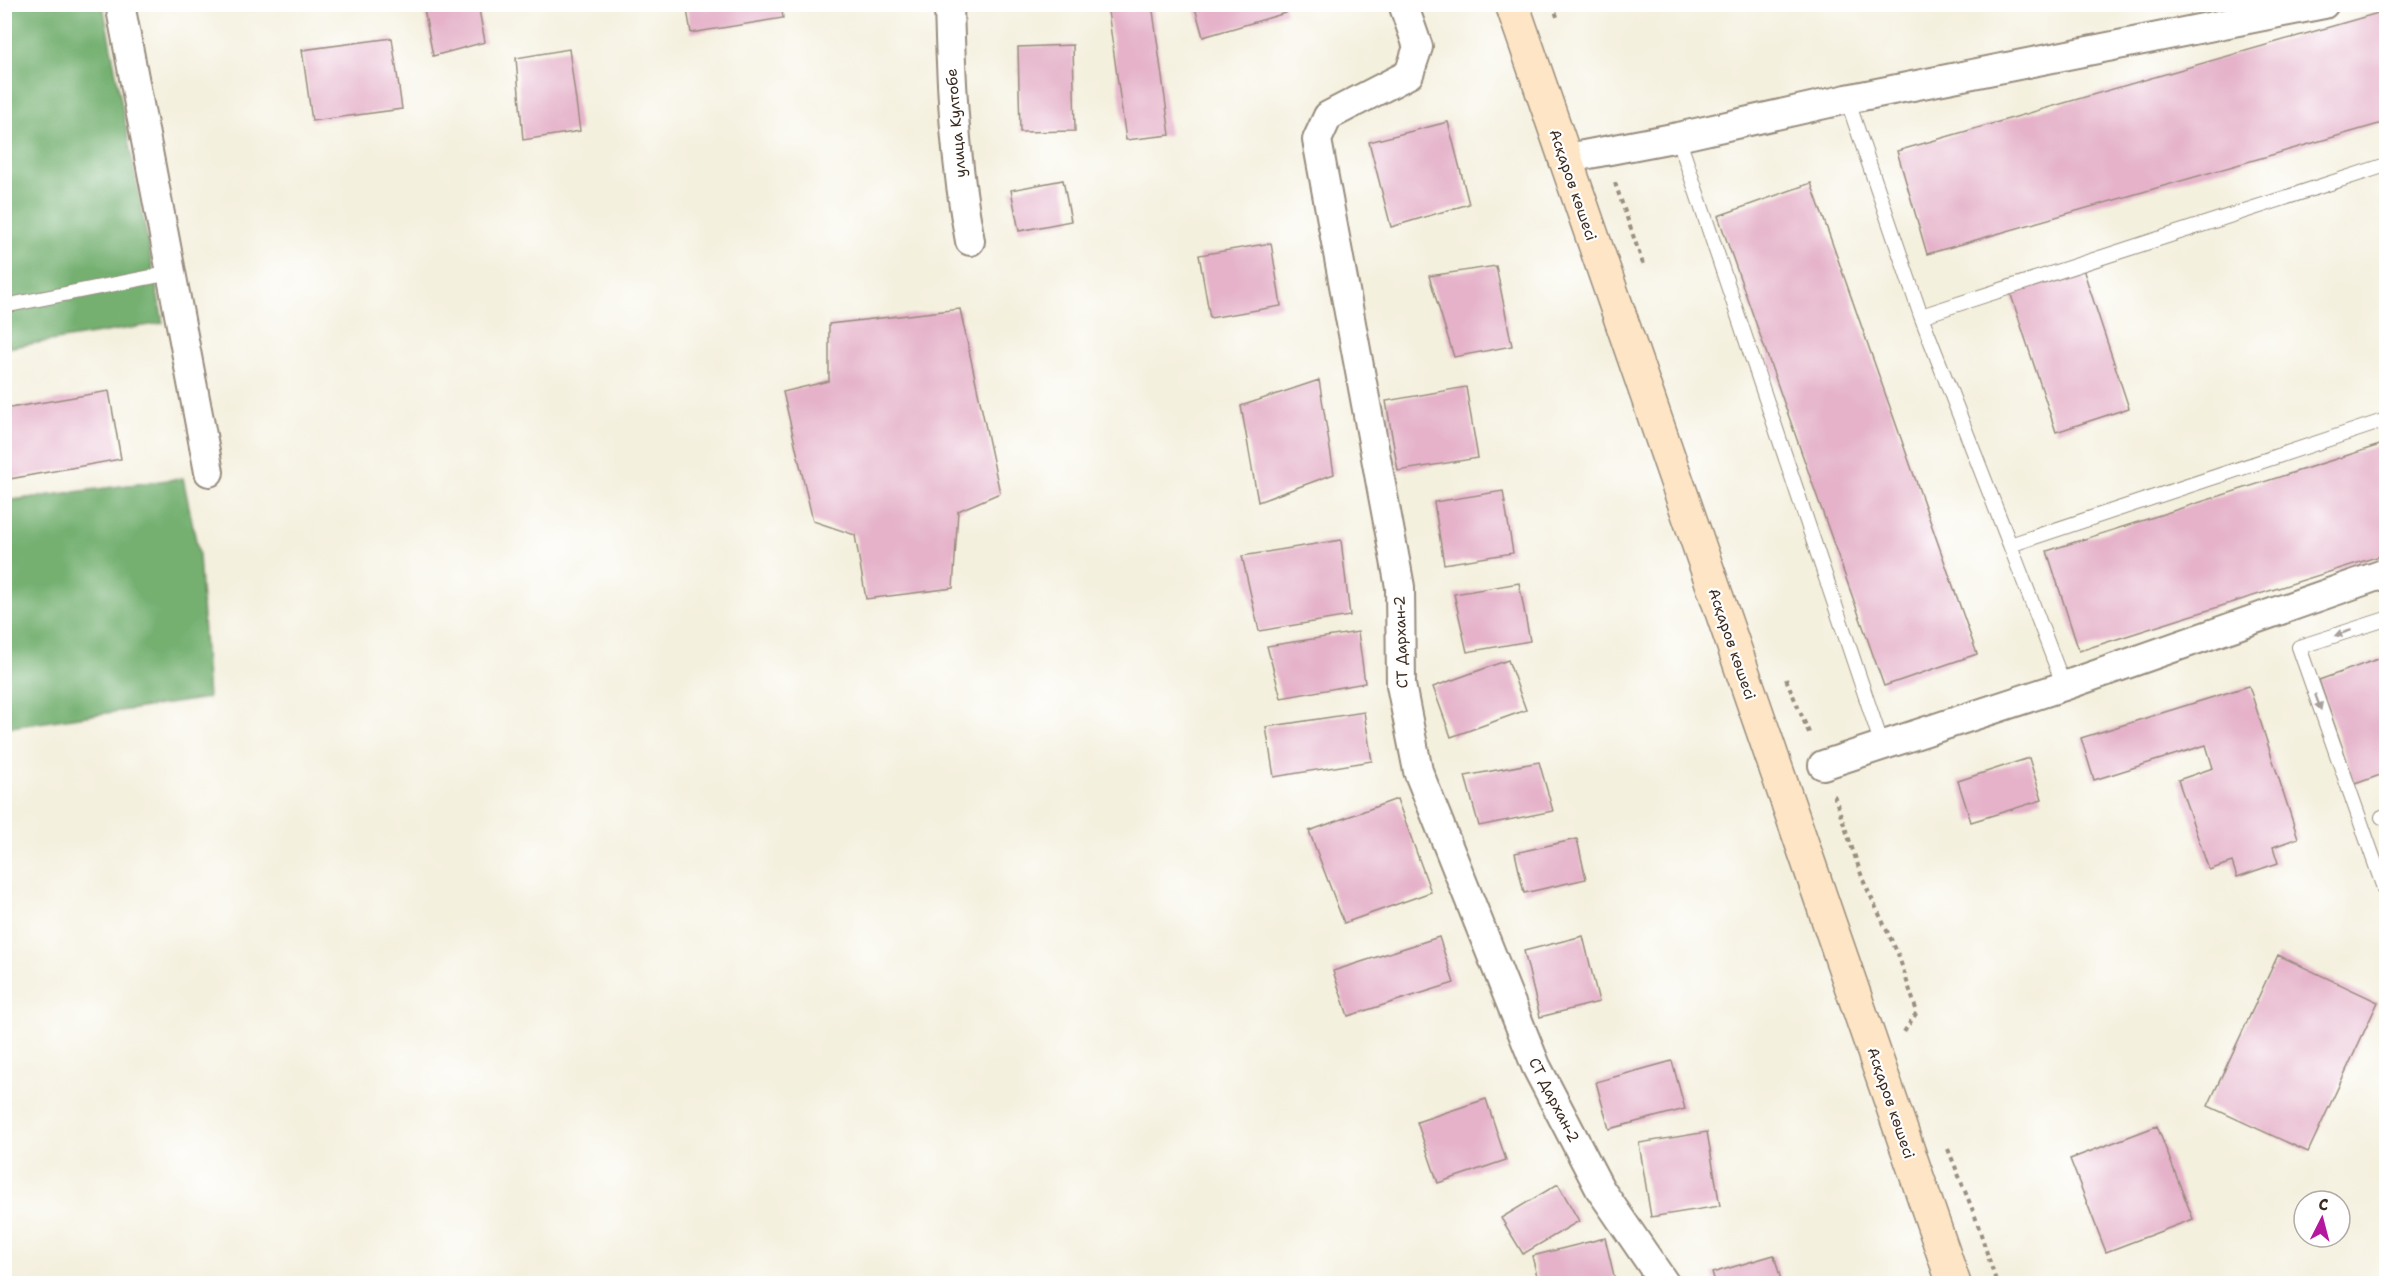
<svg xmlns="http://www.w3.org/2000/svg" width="2391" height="1288" viewBox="0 0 2391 1288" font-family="'Shantell Sans',sans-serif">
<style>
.forest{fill:#74b071;stroke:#586d48;stroke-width:1.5}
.building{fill:#e5b2c9}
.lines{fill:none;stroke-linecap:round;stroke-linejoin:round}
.lane-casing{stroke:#988d7e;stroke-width:16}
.street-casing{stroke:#988d7e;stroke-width:32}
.secondary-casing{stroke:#988d7e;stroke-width:36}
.path{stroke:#988d7e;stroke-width:4;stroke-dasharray:4.5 4.5;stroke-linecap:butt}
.lane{stroke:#fff;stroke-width:14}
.street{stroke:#fff;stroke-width:28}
.secondary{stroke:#fde5c5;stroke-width:33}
.oneway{fill:#a79f9a}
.labels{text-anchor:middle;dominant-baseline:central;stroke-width:4.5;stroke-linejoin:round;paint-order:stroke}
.street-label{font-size:15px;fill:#3b2a1e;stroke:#fff}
</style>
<rect width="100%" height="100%" fill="#fff"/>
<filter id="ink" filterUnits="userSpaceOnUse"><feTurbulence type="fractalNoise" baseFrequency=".0167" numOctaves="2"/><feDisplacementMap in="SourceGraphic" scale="12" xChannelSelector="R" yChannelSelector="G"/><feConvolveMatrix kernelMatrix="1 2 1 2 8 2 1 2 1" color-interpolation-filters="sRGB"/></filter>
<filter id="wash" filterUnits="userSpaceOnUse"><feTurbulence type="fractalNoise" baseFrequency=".008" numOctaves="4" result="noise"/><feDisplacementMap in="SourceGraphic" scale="24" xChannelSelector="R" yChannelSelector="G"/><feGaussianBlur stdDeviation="1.35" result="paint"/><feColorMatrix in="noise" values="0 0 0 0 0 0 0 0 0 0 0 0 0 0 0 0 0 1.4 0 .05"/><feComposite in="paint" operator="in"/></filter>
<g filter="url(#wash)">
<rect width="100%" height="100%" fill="#f4f0de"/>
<path class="forest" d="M5,5H103L163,323L5,348Z
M183,478L199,555L208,698L5,728V501Z"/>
<g id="blocks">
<path class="building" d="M423,4H478L485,42L433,56Z
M686,4H781L783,18L691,33Z
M1107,4H1152L1170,135L1126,140Z
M1194,4H1284L1286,13L1203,37Z
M2385,11L2386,122L1927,254L1897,151Z
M392,38L402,109L312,121L302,50Z
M1073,45L1075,131L1020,132L1018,47Z
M569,49L580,131L523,140L516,58Z
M1448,122L1469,204L1391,227L1369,142Z
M1063,180L1071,221L1019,231L1011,190Z
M1811,183L1977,654L1884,686L1718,216Z
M1271,243L1281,306L1210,318L1199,255Z
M1496,266L1512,346L1454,357L1429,276Z
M2082,266L2129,408L2056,432L2009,289Z
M960,309L1000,493L958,511L953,588L866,599L855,535L813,521L783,392L829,381V324Z
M1319,380L1334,474L1258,502L1241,406Z
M1466,387L1478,458L1398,471L1386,401Z
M109,391L121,459L4,480V409Z
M2386,443V554L2079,651L2047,551Z
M1503,491L1513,553L1444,564L1434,502Z
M1341,540L1350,616L1259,631L1242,556Z
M1519,583L1530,641L1467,652L1454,594Z
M1358,632L1365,683L1281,698L1267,646Z
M2386,656V773L2355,784L2319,680Z
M1508,660L1526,710L1451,737L1433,687Z
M2249,686L2298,838L2273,847L2278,863L2237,877L2232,862L2209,870L2178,780L2213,768L2206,745L2094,780L2081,738Z
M1364,712L1372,761L1274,777L1266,727Z
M2029,758L2042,800L1971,822L1958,781Z
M1539,762L1553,811L1479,826L1465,776Z
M1397,799L1431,892L1344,923L1309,831Z
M1577,839L1586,879L1524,893L1515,853Z
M1583,936L1599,1002L1540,1017L1524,951Z
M1439,937L1454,983L1348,1016L1333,971Z
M2278,955L2378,1002L2308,1152L2208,1106Z
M1672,1061L1685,1109L1609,1129L1596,1082Z
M1486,1099L1506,1160L1438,1183L1417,1122Z
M2157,1126L2193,1219L2106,1252L2070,1159Z
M1707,1132L1720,1206L1651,1217L1639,1143Z
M1558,1184L1579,1221L1523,1254L1501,1218Z
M1605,1238L1616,1284H1539L1532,1256Z
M1774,1255L1782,1284H1716L1712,1273Z"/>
</g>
</g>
<g filter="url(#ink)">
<use href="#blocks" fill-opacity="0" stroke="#988d7e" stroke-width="1.5"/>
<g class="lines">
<defs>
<path id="lane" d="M1847,99L1921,316L2386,165
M1678,137L1882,745
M4,306L171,273
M1921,316L2010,545
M2386,619L2299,647L2386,894
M2064,686L2010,545L2386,420
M2382,817L2386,816"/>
<path id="street" d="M120,4L209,472
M949,4C951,84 955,164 970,241
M1403,4L1418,47L1409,74L1328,116L1317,140L1400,587L1401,685L1418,771L1536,1066L1600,1189L1665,1284
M1563,159L1678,137L1847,99L2324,4
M1823,765L2064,686L2386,573"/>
<path id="secondary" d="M1512,4L1954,1284"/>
</defs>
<use href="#lane" class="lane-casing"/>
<use href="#street" class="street-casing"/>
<use href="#secondary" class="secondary-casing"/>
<path class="path" d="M1553,4L1558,20
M1615,183L1643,264
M1786,679L1810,735
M1834,795L1863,880L1898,954L1917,1012L1904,1032
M1948,1149L1975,1216L1997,1284"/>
<use href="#lane" class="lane"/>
<use href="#street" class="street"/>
<use href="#secondary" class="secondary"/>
</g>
<defs><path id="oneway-solid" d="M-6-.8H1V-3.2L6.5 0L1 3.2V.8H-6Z" transform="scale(1.5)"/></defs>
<g class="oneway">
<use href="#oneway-solid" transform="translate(2343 633) rotate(162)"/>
<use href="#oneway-solid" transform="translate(2318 702) rotate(70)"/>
</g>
</g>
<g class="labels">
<g class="street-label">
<text transform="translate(956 123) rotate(-95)">улица Култобе</text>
<text transform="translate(1573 185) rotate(71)">Асқаров көшесі</text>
<text transform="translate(1401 642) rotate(-92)">СТ Дархан-2</text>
<text transform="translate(1732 644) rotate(71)">Асқаров көшесі</text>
<text transform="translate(1554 1100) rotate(63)">СТ Дархан-2</text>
<text transform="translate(1891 1103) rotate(71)">Асқаров көшесі</text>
</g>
</g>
<rect width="2391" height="1288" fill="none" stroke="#fff" stroke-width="24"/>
<g transform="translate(2322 1219) rotate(6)"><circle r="28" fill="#ffffff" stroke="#b1aaa5" stroke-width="1.5"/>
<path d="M0-4.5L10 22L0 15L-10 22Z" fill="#b5179e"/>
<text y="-9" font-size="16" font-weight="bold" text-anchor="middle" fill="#3b2a1e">С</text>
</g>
</svg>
